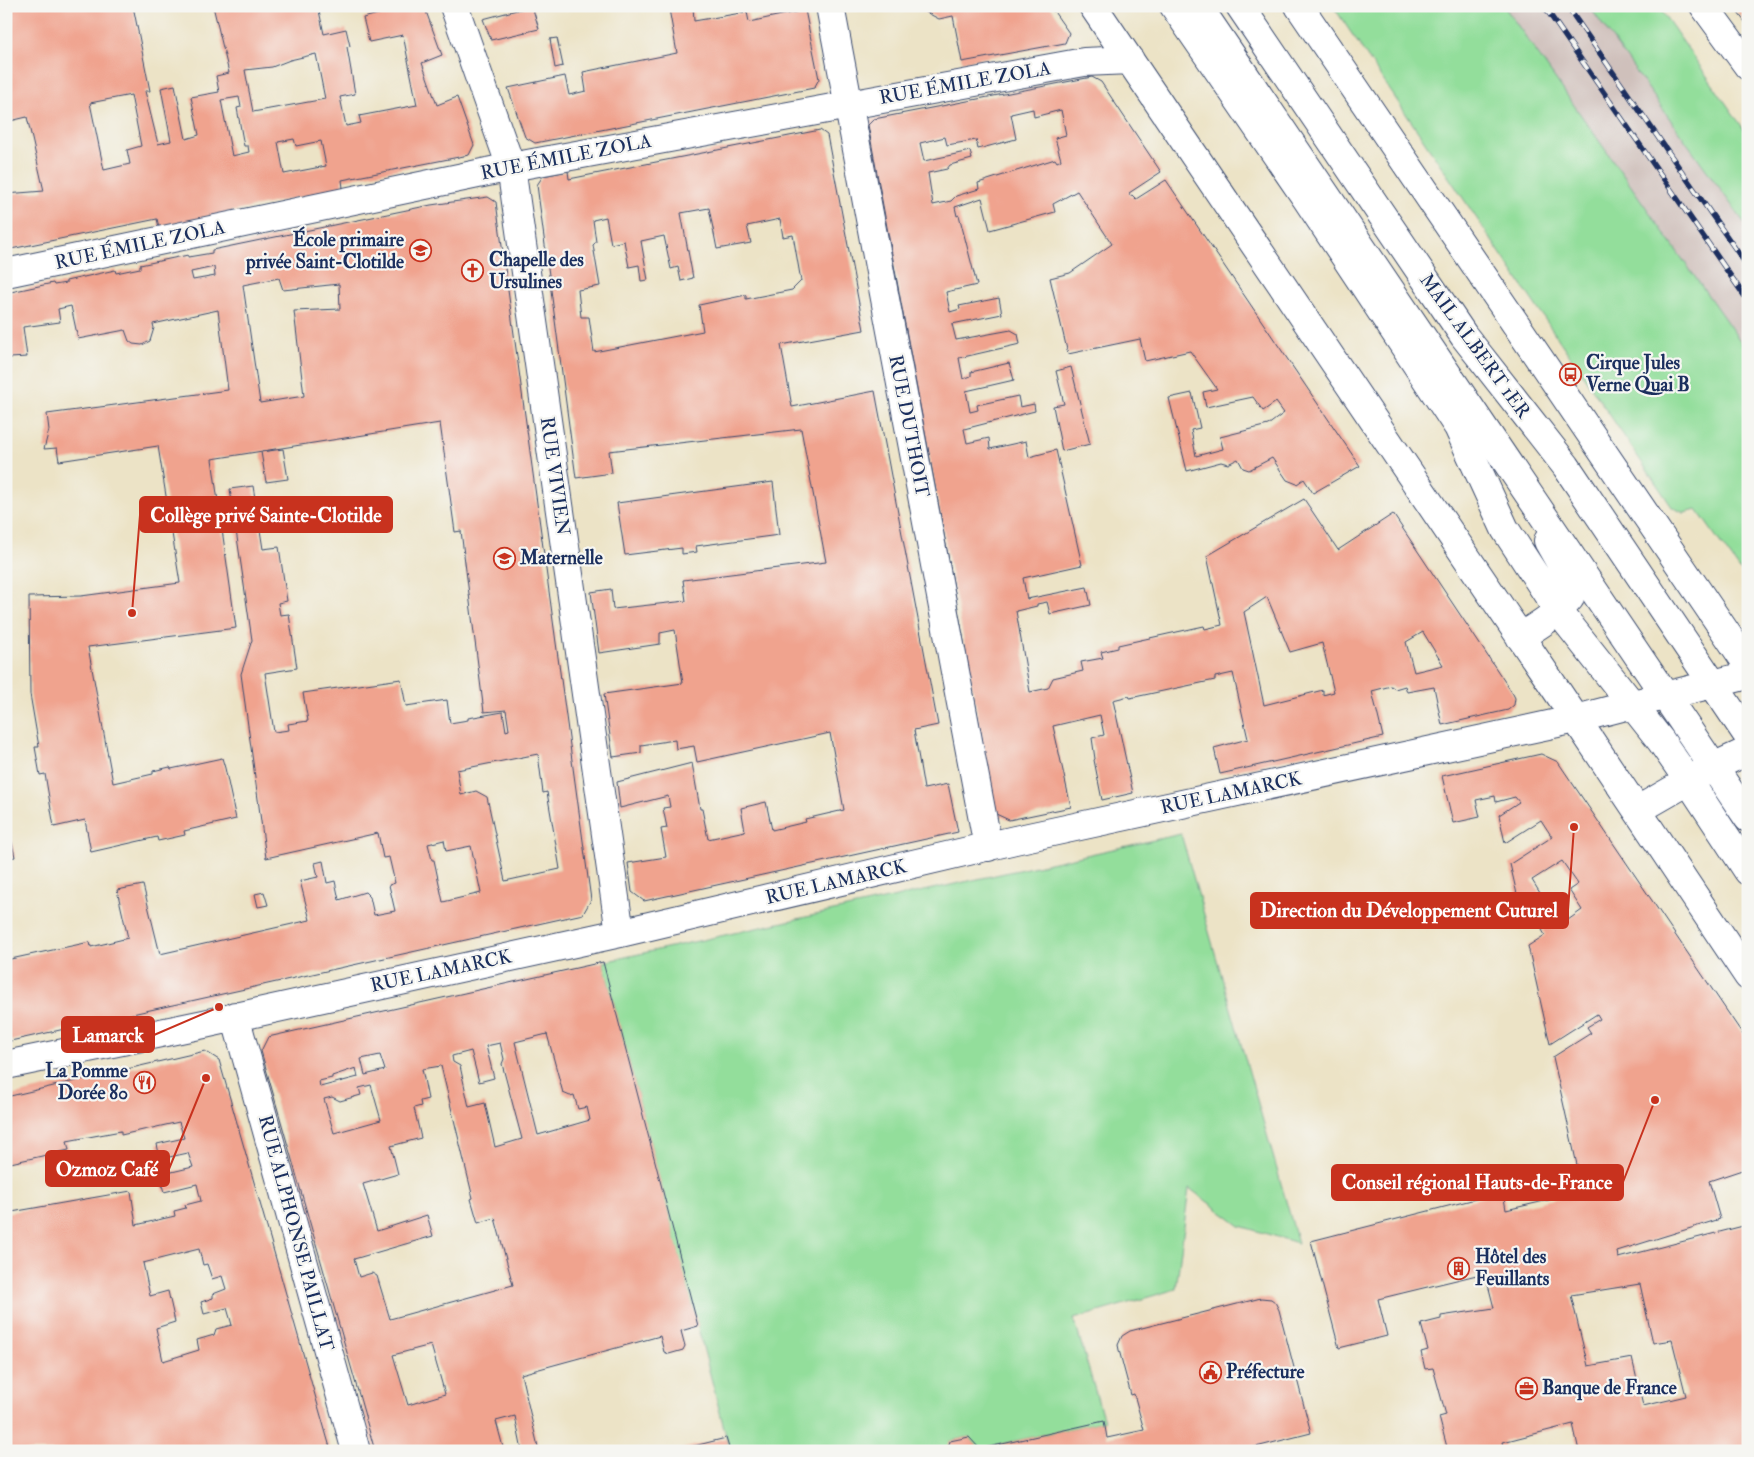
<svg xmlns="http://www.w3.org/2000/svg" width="1754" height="1457" viewBox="0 0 1754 1457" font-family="'IM FELL Double Pica',serif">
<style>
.industrial{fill:#cfc0bb}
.green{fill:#93de9b;stroke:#57867c}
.building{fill:#f0a38e;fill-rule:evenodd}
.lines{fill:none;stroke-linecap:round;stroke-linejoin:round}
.minor-casing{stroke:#3a4a6e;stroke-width:30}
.major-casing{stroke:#3a4a6e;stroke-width:30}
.minor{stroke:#fff;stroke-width:28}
.major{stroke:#fff;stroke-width:28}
.rail-casing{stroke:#1b2f5e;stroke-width:5.5}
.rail{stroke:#f6f6f2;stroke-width:4;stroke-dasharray:11;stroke-linecap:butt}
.labels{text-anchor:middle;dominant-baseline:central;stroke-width:4.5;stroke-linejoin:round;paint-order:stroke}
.street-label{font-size:19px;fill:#1b2f5e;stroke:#f6f6f2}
.poi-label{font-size:19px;font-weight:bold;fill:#1b2f5e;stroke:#f6f6f2;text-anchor:start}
.leader{fill:none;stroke:#c8321e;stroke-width:2}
.callout-dot{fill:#c8321e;stroke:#f6f6f2;stroke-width:2}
.callout{fill:#c8321e;stroke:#c8321e;stroke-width:2}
.callout-label{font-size:20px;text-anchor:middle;font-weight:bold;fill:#fff}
</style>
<rect width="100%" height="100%" fill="#f6f6f2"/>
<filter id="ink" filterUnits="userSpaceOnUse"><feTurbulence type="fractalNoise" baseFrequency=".02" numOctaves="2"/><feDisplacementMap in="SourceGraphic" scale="10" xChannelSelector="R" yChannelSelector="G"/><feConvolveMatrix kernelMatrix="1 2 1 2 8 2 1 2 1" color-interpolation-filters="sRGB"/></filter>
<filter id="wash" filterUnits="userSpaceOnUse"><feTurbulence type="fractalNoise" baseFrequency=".0096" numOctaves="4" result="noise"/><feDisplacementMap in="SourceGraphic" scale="20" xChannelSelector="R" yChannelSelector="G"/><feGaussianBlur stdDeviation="1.12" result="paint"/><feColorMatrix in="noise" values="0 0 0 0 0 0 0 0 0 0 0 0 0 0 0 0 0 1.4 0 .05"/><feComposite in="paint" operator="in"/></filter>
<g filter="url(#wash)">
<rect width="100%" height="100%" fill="#ece3c6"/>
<path class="industrial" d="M1504,6H1589L1748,228V352Z"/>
<path class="green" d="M1333,6H1504L1748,352V574L1740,570L1697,510L1684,513L1672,507Z
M1589,6H1658L1748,135V228Z
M1181,834L1298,1243L1240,1226L1189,1188L1176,1289L1074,1319L1104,1421L980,1449L969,1437L950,1441L947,1451H730L603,962Z"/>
<g id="blocks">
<path class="building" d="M6,6H133L150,91H145L158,144L171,141L161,88L175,85L186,139L199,135L191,97L219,92L216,76L229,73L213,6H318L324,34L346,29L350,46L347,47L355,94L340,97L346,126L361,123L359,116L417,105L403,35L369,42L363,18L393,10L391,6H424L442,55L422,63L437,105L457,97L474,145L469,155L342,180L343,188L159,227L157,219L6,250V194L44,191L27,117L6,122ZM316,54L325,99L253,112L245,70L272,67L290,60ZM131,95L141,146L127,150L130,164L104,170L90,103ZM239,97L241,107L237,108L244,146H248L249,152L232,156L221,100ZM294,139L296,146L321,141L326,166L284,174L278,142Z
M532,6L539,29L491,40L483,19Z
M671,6H693L694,21L747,12L749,22L805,10L819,79L814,88L535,143L525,137L508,88L565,76L569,95L586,91L583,72L677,53L669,9Z
M914,6H1050L1069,33L1065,43L962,62L953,16L939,19Z
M1737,6H1748V26L1735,9Z
M557,38L563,66L555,68L550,39Z
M1092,77L1101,82L1161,172L1129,193L1130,196L1132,195L1136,199L1166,180L1360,466L1313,493L1304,479L1297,484L1287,480L1272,458L1249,470L1243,468L1238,459L1228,464L1221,462L1187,471L1169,398L1192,393L1200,428L1191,430L1196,456L1223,449L1220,437L1268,425L1284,413L1276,402L1263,411L1253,397L1206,407L1203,392L1217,389L1190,351L1145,361L1140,339L1068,354L1050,278L1070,273L1112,244L1077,191L1053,204L1055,212L990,230L982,198L955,207L957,216L959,215L977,285L946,292L950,312L960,309L959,306L999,298L1002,314L952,324L956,340L1011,330L1018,334L1020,344L959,358L963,379L971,376V372L1009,363L1014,380L966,391L970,412L978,410L977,405L1018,396L1020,407L1034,404L1035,411L964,429L967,443L989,438L990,449L1026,441L1029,457L1056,450L1082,565L1023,578L1027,599L1087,587L1091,605L1050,614L1047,602L1037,604V606L1016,611L1030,692L1048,688L1053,678L1083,671L1081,662L1103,658L1101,652L1118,648V645L1204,626L1205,629L1222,625L1207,556L1304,499L1338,550L1393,514L1513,694L1515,698L1514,705L1508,710L1442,725L1434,687L1407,692L1405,686L1395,689L1391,686L1372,691L1383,737L1220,774L1214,748L1248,739L1233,673L1215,677V680L1130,698L1129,696L1113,700L1133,793L1102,800L1094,760L1095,759L1092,738L1104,735L1100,715L1053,726L1071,807L1009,820L996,814L868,125L874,119ZM1033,109L1034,117L1061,110L1066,135L1055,138L1061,160L1057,162L1055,159L978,183L979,189L956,196L951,201L933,205L928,173L947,169L950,165L972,159L970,151L924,161L920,143L945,137L947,145L976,140L978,149L1016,139L1011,114ZM1267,597L1290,652L1322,643L1334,692L1323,695V690L1264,705L1244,612ZM1423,632L1443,665L1414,672L1406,642Z
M820,130L827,135L864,330L781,345L792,407L875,391L938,725L914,730L924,789L948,784L958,832L644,901L632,892L628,863L666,857L661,829L667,828L663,808L670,807L668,796L620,808L617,782L692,763L700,809H702L708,839L745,831L741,808L766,802L772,830L806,822L805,819L844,810L830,733L697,762L694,746L676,749L675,740L641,745V753L613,757L604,694L683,683L675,630L660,633V644L599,653L591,592L611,589L613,609L686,601L683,580L826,562L801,429L609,451L612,473L576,478L537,185L543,176L568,171L569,179ZM709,208L717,249L751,243L747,226L780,219L783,237L793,235L801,281L792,290L746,299V295L699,305L703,331L594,352L589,317H581L578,290L600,286L593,245L596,242L593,220L606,217L611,244L624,241L629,267L639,265L641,281L648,280L641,241L664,236L671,269L678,267L681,281L693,278L681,213Z
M488,197L496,202L586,863L591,900L583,914L6,1042V960L90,942L91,947L128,938L117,890L143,885L160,954L310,920L300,881L318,877L315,863L323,861L327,883L335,881L339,900L365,892L370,897L374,915L395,911L389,885L395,883L389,857L383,858L378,833L266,858L241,674L252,640L230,489L253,486L263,549L279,547L287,601L278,603L280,615L289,614L297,668L265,673L274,732L289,730L288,724L308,721L303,693L401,679L406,706L447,700L450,723L468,720V718L503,712L506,731L509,730L506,710L484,712L461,531L455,532L440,423L212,459L236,628L88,647L113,783L153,774V771L170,767L171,769L222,758L225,768L236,819L184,831L185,835L158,841L157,837L91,852L85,820L54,827L45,774L40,775L35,747H39L30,694L29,597L81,596L180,583L158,446L59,461L57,448L44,449L49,430L47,414L228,390L218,310L153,324L154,328L150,341L142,345L133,344L129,341L125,330L78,339L71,306L58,309L60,322L23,327L27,357L10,358L6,363V293L53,283L54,285L66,283V281L115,270L116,273L140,268V265L188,255V257L212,253V250L431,205ZM214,267L215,276L193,280L191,272ZM279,278L283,290L339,284L340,309L294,311L304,396L260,403L243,285ZM538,754L543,793L547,792L560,869L505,881L487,797L476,791L461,795L457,770ZM444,840L446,851L471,846L481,893L443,902L434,860H432L428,844Z
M1071,367L1090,444L1062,451L1053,406L1064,404L1056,371Z
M283,449L288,479L266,482L261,452Z
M773,482L779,535L696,546L697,552L682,554V548L625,555L617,503Z
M1541,754L1558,762L1748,1042V1168L1709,1181L1720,1219L1617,1251L1618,1258L1747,1225L1748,1451H1579L1573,1424L1503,1442L1505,1451H1448L1439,1417L1446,1415L1433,1368L1425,1369L1421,1352L1428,1350L1421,1324L1441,1319V1316L1494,1308L1485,1273L1378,1299L1387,1336L1339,1348L1311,1241L1503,1192L1506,1210L1583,1192L1553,1057L1591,1033L1587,1027L1600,1019L1597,1014L1550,1044L1528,946L1545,935L1542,930L1566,916L1568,920L1582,910L1569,890L1578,884L1562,861L1532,880L1540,893L1520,907L1510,864L1552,837L1541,820L1505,843L1499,815L1519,802L1515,797L1496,802L1495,796L1476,800L1480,817L1453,823L1442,776ZM1640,1284L1653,1343L1672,1340L1686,1396L1643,1406L1632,1358L1588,1366L1571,1295Z
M6,816L15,857L6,859Z
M264,892L268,905L258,907L255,894Z
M603,962L698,1326L681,1331L685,1346L683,1350L669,1354L664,1352L660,1336L521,1374L539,1451H522L515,1416L496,1421L504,1451H375L261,1051L268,1037ZM547,1034L563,1093L570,1096L574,1095L578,1109L587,1107L590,1120L538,1135L515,1042ZM500,1043L504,1059L502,1064L522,1139L495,1147L485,1103L469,1107L460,1066L453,1062L452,1056L471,1051L479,1082L494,1078L486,1046ZM380,1055L385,1070L365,1075L361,1059ZM441,1066L473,1198L471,1199L478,1223L495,1218L513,1285L390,1319L377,1276L372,1273L359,1277L354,1259L433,1236L427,1215L377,1231L363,1184L398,1174L391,1146L421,1138L414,1108L421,1106L420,1101L428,1099L422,1069ZM356,1068L358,1077L320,1087L319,1081L332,1078V1076ZM371,1085L381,1120L334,1133L324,1099L332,1097L340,1101L361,1095L359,1088ZM431,1345L445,1394L408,1405L393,1355Z
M205,1051L219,1060L331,1451H6V1213L131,1191L136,1225L175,1216L174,1211L186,1208L185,1205L201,1201L197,1184L164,1192L159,1175L193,1167L188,1153L160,1159L157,1144L184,1138L179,1122L121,1135V1131L67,1141L69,1150L6,1164V1097ZM199,1249L203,1265L207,1264L212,1279L222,1276L226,1289L213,1294V1298L201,1302L204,1314L227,1308L232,1325L216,1329L214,1335L197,1340L199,1350L163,1361L156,1328L175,1322L168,1291L150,1296L143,1263Z
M1261,1298L1271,1299L1275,1302L1279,1310L1311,1433L1240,1451H947L950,1441L969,1437L980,1449L1104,1421L1107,1438L1144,1430L1134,1394L1131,1395L1119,1350L1118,1345L1122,1336L1130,1331Z
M726,1438L730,1451H678V1450Z"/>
</g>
</g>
<g filter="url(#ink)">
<use href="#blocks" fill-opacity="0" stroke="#3a4a6e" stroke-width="1"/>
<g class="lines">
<defs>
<path id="minor" d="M454,6L511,167L620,933
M830,6L988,847
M1093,6L1576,719L1748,976
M1174,6L1306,198L1458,427L1505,529L1559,612L1661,741L1688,780L1748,871
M1299,6L1748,665
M1704,6L1748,66
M6,273L511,167L1084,62L1130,60
M1520,637C1539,625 1556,615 1570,598L1565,571L1548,541
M1713,684L1748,675
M1638,810L1704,772
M235,1016L356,1451
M6,1065L204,1024L620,933L1015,840L1576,719L1664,696"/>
<path id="major" d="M1198,6L1748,818
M1240,6L1464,336L1566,466L1748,736
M1664,696L1713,684
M1713,767L1748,751"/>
</defs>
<use href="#minor" class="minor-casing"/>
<use href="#major" class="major-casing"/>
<use href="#minor" class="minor"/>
<use href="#major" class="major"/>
<defs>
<path id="rail" d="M1544,6L1748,301
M1567,6L1748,267"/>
</defs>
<use href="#rail" class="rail-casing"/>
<use href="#rail" class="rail"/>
</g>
</g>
<defs>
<symbol id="school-ring" viewBox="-11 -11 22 22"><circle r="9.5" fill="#f6f6f2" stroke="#c8321e" stroke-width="1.5"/><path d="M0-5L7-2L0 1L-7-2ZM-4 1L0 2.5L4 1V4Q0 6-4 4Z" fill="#c8321e"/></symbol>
<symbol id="church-ring" viewBox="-11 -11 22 22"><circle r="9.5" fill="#f6f6f2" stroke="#c8321e" stroke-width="1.5"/><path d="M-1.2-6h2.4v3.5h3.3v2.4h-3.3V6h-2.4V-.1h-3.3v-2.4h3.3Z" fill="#c8321e"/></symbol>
<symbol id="bus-ring" viewBox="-11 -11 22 22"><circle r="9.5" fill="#f6f6f2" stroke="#c8321e" stroke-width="1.5"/><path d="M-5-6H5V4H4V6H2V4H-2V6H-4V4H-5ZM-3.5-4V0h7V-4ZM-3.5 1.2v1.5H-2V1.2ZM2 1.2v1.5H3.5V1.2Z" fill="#c8321e"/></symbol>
<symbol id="restaurant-ring" viewBox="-11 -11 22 22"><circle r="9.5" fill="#f6f6f2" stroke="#c8321e" stroke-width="1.5"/><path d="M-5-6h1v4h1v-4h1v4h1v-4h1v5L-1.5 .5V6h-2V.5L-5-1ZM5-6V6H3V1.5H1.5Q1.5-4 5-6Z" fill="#c8321e"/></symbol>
<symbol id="building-ring" viewBox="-11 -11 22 22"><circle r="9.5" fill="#f6f6f2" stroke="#c8321e" stroke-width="1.5"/><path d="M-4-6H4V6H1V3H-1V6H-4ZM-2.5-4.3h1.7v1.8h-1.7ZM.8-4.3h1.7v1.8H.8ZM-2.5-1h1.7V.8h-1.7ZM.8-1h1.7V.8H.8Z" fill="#c8321e"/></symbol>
<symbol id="civic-ring" viewBox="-11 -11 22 22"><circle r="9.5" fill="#f6f6f2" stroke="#c8321e" stroke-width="1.5"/><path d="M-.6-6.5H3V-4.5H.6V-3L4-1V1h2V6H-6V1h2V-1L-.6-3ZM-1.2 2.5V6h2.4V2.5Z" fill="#c8321e"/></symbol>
<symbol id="office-ring" viewBox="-11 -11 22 22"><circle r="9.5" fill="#f6f6f2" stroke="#c8321e" stroke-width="1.5"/><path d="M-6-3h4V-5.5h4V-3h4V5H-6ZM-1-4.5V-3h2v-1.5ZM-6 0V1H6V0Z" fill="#c8321e"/></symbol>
</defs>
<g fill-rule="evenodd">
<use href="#school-ring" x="408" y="238" width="25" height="25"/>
<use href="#church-ring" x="460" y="258" width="25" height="25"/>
<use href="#bus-ring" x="1558" y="362" width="25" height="25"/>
<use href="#school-ring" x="492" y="546" width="25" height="25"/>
<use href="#restaurant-ring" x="132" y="1070" width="25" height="25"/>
<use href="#building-ring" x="1446" y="1256" width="25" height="25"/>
<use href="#civic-ring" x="1198" y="1360" width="25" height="25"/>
<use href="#office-ring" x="1514" y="1376" width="25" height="25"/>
</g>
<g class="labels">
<g class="street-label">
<text transform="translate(965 83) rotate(-10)">RUE ÉMILE ZOLA</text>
<text transform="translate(566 157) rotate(-11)">RUE ÉMILE ZOLA</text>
<text transform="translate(140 245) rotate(-12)">RUE ÉMILE ZOLA</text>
<text transform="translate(1475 346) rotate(54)">MAIL ALBERT 1ER</text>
<text transform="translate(909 426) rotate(79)">RUE DUTHOIT</text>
<text transform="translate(555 476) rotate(82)">RUE VIVIEN</text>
<text transform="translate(1231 793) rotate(-12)">RUE LAMARCK</text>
<text transform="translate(836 882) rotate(-13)">RUE LAMARCK</text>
<text transform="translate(441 971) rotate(-12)">RUE LAMARCK</text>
<text transform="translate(296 1233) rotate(75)">RUE ALPHONSE PAILLAT</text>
</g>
<g class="poi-label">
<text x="404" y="240" text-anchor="end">École primaire<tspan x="404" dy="22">privée Saint-Clotilde</tspan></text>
<text x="489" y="260">Chapelle des<tspan x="489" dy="22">Ursulines</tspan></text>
<text x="1586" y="363">Cirque Jules<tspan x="1586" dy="22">Verne Quai B</tspan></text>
<text x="520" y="558">Maternelle</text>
<text x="128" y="1071" text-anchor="end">La Pomme<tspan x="128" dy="22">Dorée 80</tspan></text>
<text x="1475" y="1257">Hôtel des<tspan x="1475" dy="22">Feuillants</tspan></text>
<text x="1226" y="1372">Préfecture</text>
<text x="1542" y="1388">Banque de France</text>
</g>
</g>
<path class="leader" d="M132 613L140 515M1574 827L1568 910M219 1007L154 1035M206 1078L169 1169M1655 1100L1623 1182"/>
<g class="callout-dot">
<circle cx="132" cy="613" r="5"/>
<circle cx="1574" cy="827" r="5"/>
<circle cx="219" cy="1007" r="5"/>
<circle cx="206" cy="1078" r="5"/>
<circle cx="1655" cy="1100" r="5"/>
</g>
<g class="callout">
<rect x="140" y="497" width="252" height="35" rx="5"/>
<rect x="1251" y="893" width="317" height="35" rx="5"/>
<rect x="62" y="1017" width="92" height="35" rx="5"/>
<rect x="46" y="1151" width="123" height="35" rx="5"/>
<rect x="1332" y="1165" width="291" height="35" rx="5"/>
</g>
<g class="callout-label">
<text x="266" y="522">Collège privé Sainte-Clotilde</text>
<text x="1409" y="917">Direction du Développement Cuturel</text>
<text x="108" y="1042">Lamarck</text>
<text x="107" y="1176">Ozmoz Café</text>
<text x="1477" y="1189">Conseil régional Hauts-de-France</text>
</g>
<rect width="1754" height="1457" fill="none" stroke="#f6f6f2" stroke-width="25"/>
</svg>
